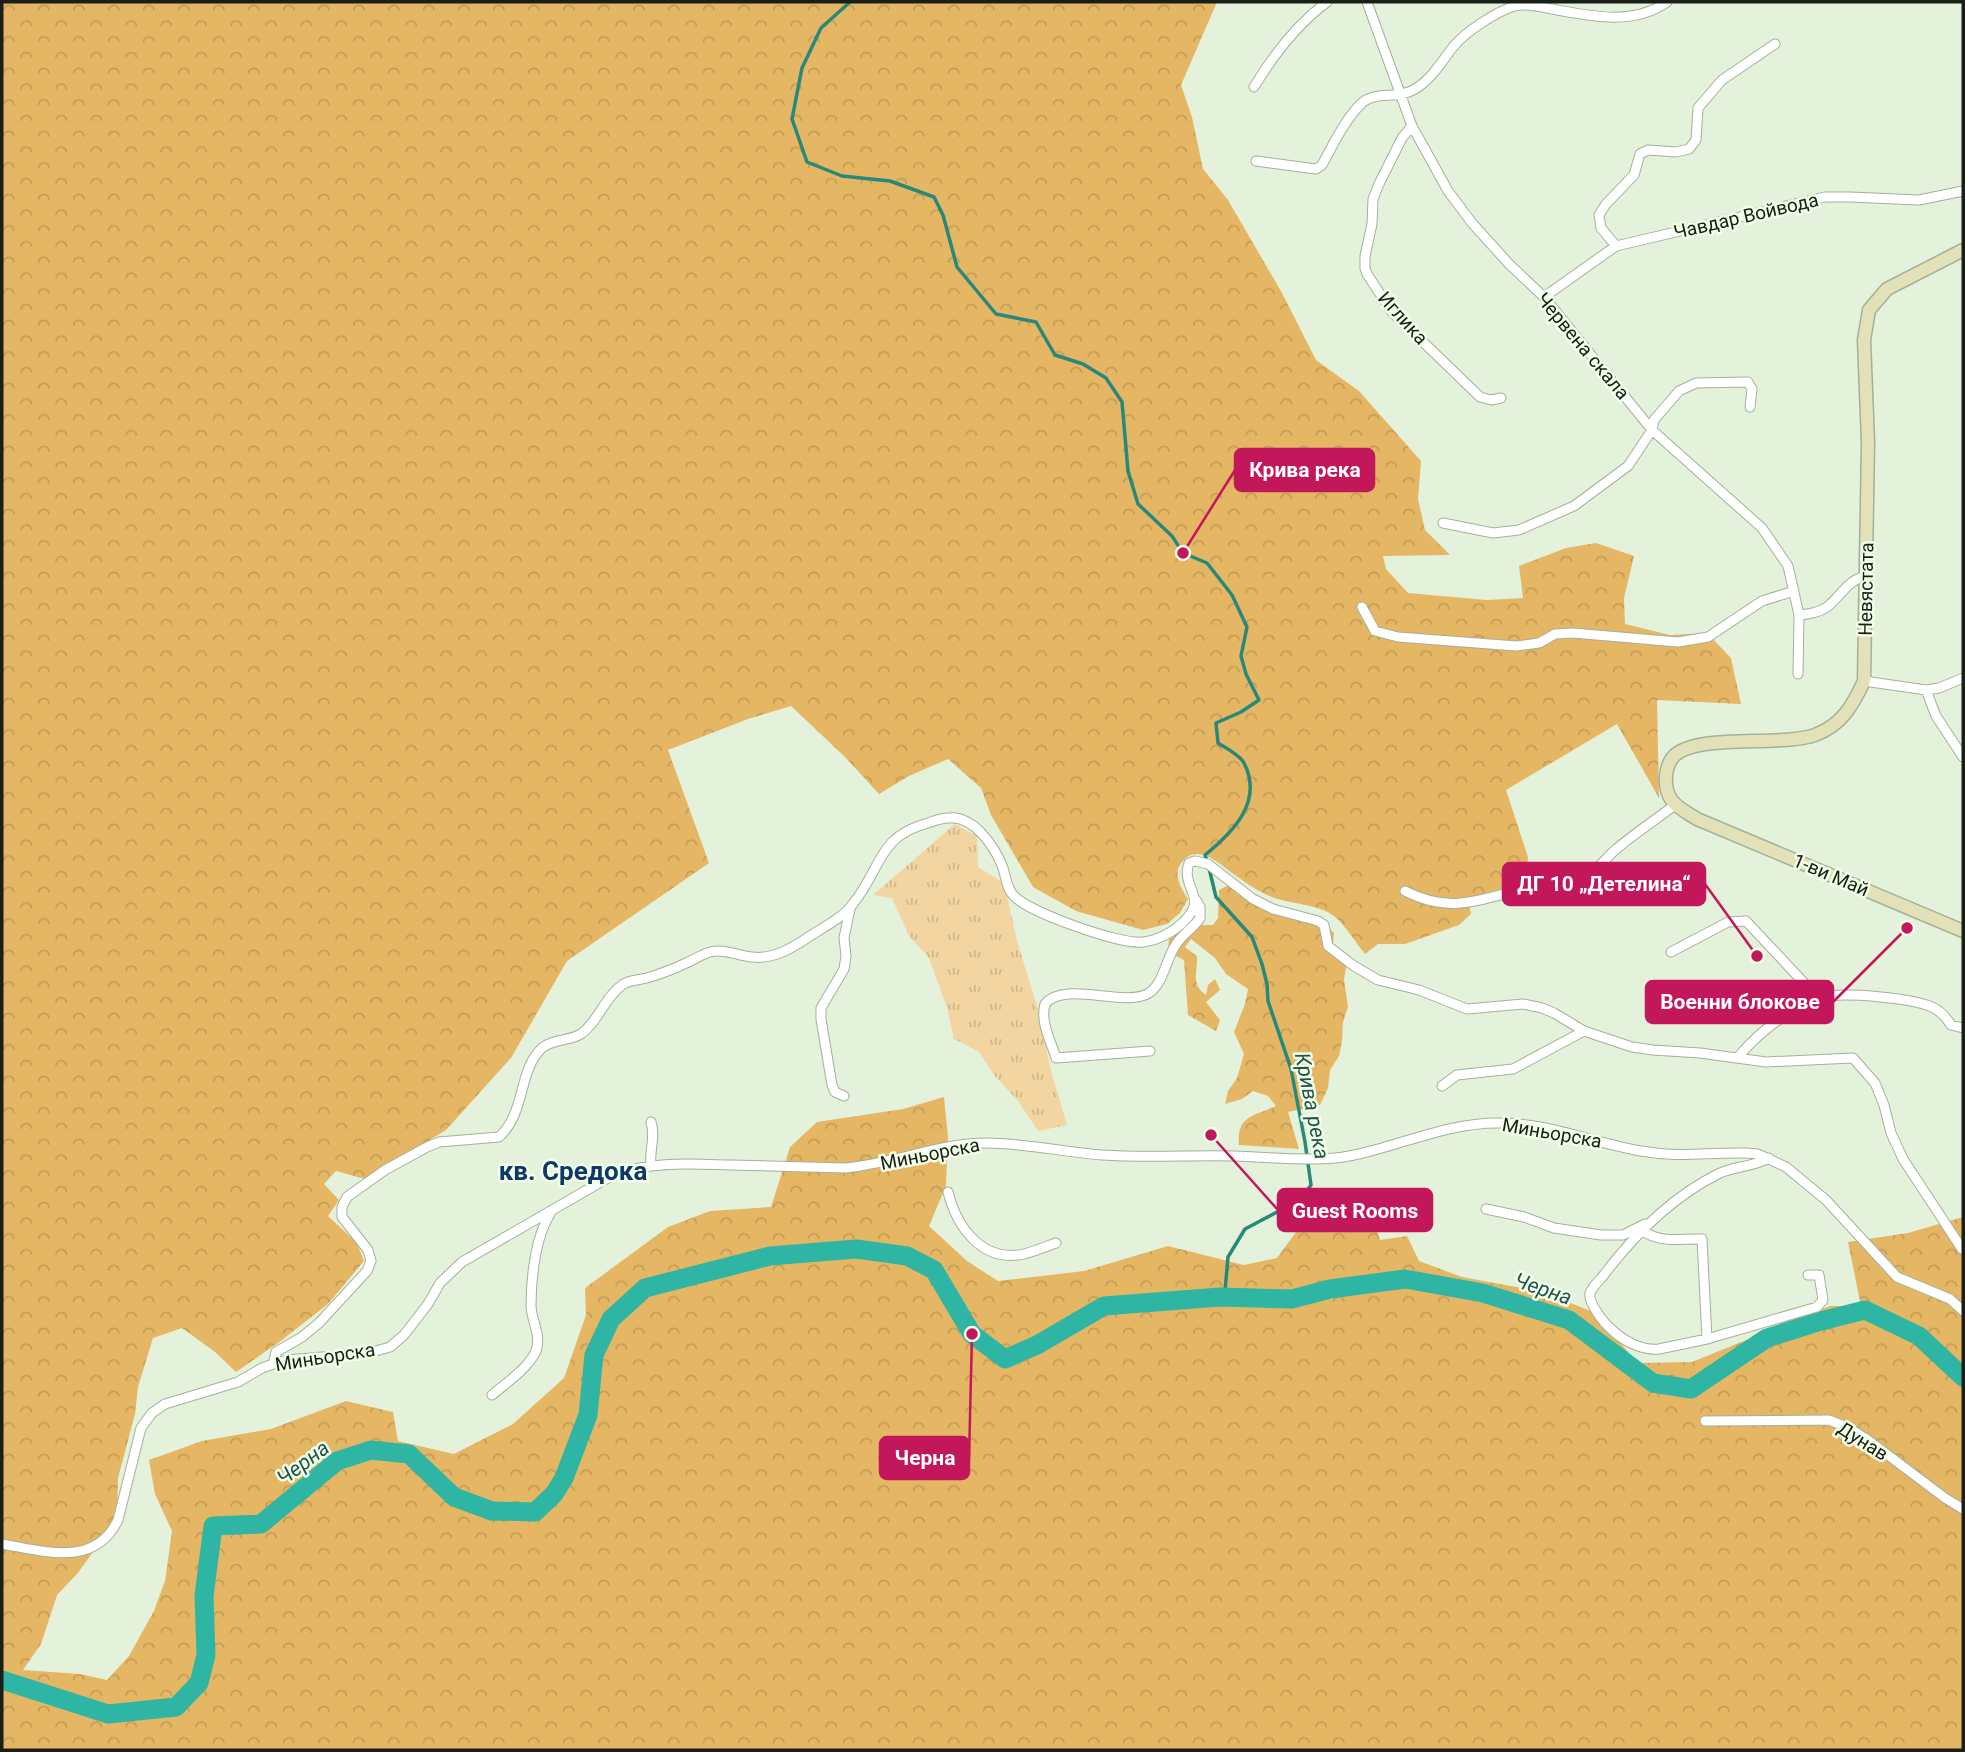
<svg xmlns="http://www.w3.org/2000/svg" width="1965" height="1752" viewBox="0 0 1965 1752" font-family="Roboto,sans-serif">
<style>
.grass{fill:url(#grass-tufts)}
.forest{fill:url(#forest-crowns)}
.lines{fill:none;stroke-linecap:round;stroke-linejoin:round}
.stream{stroke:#288879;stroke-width:3.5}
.river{stroke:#2eb5a3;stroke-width:19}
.street-casing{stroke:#a4b09b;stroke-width:11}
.secondary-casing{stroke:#a4b09b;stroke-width:15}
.street{stroke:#fff;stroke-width:9}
.secondary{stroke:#e3e1b7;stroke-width:12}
.labels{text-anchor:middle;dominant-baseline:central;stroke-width:5;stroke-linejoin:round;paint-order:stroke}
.street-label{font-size:19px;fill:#191e16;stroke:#f2ffe8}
.water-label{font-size:21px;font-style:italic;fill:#1f544c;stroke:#f2ffe8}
.district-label{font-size:26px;font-weight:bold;fill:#10376a;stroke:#f2ffe8}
.leader{fill:none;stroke:#c2185b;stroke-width:2.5}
.callout-dot{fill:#c2185b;stroke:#f2ffe8;stroke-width:2.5}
.callout{fill:#c2185b;stroke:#c2185b;stroke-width:2.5}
.callout-label{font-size:21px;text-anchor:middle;font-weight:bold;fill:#fff}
</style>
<defs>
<pattern id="grass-tufts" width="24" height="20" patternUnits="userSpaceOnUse" patternTransform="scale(1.75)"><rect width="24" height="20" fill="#f3d5a1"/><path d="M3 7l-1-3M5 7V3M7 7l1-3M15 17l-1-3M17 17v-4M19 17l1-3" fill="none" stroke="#d0b68a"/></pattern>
<pattern id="forest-crowns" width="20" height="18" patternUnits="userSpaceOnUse" patternTransform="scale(1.75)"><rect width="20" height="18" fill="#e5b764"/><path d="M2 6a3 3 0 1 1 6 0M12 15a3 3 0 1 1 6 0" fill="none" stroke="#c49d56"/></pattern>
</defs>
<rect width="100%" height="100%" fill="#e5f2db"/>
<path class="grass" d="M955,824L977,836L978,867L1004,883L1017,941L1037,1006L1051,1071L1067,1125L1038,1131L1018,1101L995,1076L979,1052L954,1039L947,1008L929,958L909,936L892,898L873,895Z"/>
<path class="forest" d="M2,2H1217L1181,85L1192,117L1203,169L1228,200L1282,293L1316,360L1359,391L1421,461L1418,499L1425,530L1450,555L1383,556L1386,569L1408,593L1487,600L1523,598L1519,566L1566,548L1596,543L1634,556L1624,598L1625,624L1670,635L1707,633L1731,658L1741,704L1657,700L1659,798L1617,724L1506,790L1528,857L1526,882L1468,898L1471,914L1459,925L1405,944H1378L1365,954C1355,942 1346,926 1334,916C1316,903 1292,905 1272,897C1259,892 1246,883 1235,875C1219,864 1196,840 1180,865C1173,877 1182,889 1188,899L1180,913L1167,924L1143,930L1076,911L1033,887L991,815L981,788L948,759L909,776L879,794L845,757L791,706L748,719L668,750L709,863L567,961L511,1058L446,1130L365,1179L336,1171L324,1184L339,1200L328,1216L357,1243L364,1261L328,1304L278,1343L236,1372L215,1352L182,1328L153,1338L138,1387L135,1414L118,1478L117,1519L77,1574L57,1595L41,1644L23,1670L80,1674L107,1680L129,1656L154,1611L165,1581L172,1531L155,1494L149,1460L202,1441L271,1429L346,1401L393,1412L398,1441L454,1454L513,1424L564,1378L586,1315L585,1288L668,1227L710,1211L771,1207L790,1147L817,1122L903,1109L944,1097L948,1137L946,1186L929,1226L967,1261L998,1281L1084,1271L1168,1246L1244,1265L1277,1258L1299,1228L1344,1202L1368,1203L1380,1240L1407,1236L1419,1261L1462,1277L1543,1292L1593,1312L1638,1363L1692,1362L1751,1338L1788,1321L1830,1306H1861L1848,1242L1908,1233L1963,1217V1750H2Z
M1231,884L1250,896L1326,925L1334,933L1333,943L1348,956L1344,979L1348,1007L1343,1022L1342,1041L1339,1056L1330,1070L1328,1088L1320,1105L1288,1112L1299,1149L1239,1145C1236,1116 1254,1116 1276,1106L1268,1096L1253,1091L1242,1099L1225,1104L1228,1091L1237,1078L1244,1054L1234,1032L1245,1004L1248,989L1226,974L1215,958L1191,939L1185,947L1197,956C1198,972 1190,984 1206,995L1208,985L1215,979L1220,990L1206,1002L1220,1020L1216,1031L1188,1015L1184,960L1168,952L1169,936L1202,925H1213L1218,918L1219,890Z"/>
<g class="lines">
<path class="stream" d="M850,2L821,28L802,68L792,119L807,162L842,176L890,181L934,197L943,215L957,267L996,314L1036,322L1055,355L1083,364L1106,378L1122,402L1128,471L1138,504L1172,536L1183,553L1207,563L1232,595L1247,627L1241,656L1246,674L1259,700L1241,712L1216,723L1218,743C1226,748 1240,755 1244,763C1264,802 1232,833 1205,855L1208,864L1216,897L1252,937L1262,964L1267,984L1268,1001L1291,1069L1305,1142L1311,1185L1300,1200L1245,1229L1228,1257L1225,1291L1220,1297"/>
<path class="river" d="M2,1680L108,1714L176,1707L199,1683L206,1655L204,1596L213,1526L261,1524L337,1461L371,1450L409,1454L454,1497L492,1511L535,1512L554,1494L564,1478L588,1415L594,1355L611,1319L645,1288L770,1256L856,1249L907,1256L934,1270L972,1334L1005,1359L1037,1345L1104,1306L1220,1297L1292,1299L1330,1289L1405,1279L1483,1293L1569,1320L1653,1383L1691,1389L1767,1338L1821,1321L1865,1310L1919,1336L1963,1377"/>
<defs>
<path id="street" d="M1367,2L1412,126L1448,191L1472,223L1509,264L1544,297L1652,430L1762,528L1788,566L1799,615L1798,674
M1254,87C1274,54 1296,25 1327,2
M1412,126L1402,138L1379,184L1373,199L1372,224L1365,256V268L1367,274L1392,312L1480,397L1491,400L1501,398
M1256,161L1316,169L1322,165C1332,146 1347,116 1363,102C1379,90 1399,101 1418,87C1432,78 1443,60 1453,47C1465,32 1497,11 1515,6C1527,3 1541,7 1552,9C1590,16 1633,26 1667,2
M1616,246L1601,228L1599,215L1606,204L1634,175L1640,154L1648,150L1676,152L1689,149L1696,140L1698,108L1722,80L1775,44
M1544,297L1616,246L1825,197H1850L1919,200L1963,191
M1443,523L1493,533L1519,530L1574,506L1628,466L1652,430L1654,420L1679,391L1696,383L1748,382L1752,389L1750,407
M1362,607L1375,631L1398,637L1516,646L1539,643L1555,634L1573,633L1678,642L1708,637L1762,601L1794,591
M1799,615C1809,614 1818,613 1827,607C1841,596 1848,579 1867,576
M1864,681L1926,690L1939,688L1963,678
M1926,690L1936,716L1963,757
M1405,891C1454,916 1482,897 1530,888C1549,885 1570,884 1587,875C1599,869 1605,859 1615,850C1634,834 1655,820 1675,805
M1671,952L1728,922L1746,921L1806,985L1823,997
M1150,1051L1056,1058C1051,1041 1040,1023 1045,1004C1064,980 1125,1008 1149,993C1163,984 1166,960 1175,946C1181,935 1193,929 1200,918V907L1196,900
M1738,1057C1760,1031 1788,1010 1820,998C1841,991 1911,998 1932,1007C1941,1011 1946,1017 1951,1025L1963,1028
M1442,1086L1457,1075L1513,1069L1584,1031
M844,1096L835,1092L832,1085L821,1019V1008L844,969L846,956L844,938L850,909
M651,1122C656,1137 649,1150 651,1165
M1769,1158C1754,1167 1734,1166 1718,1174C1672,1197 1634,1235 1603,1276C1599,1281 1592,1287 1590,1293C1588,1303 1604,1323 1611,1329C1623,1341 1643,1351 1659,1349L1707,1339L1817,1307L1823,1300L1819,1275H1808
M948,1192C957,1228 983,1263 1024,1254C1035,1251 1045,1247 1056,1243
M1486,1209L1524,1217L1554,1228L1601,1235H1623L1645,1224
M1643,1231C1662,1244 1680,1238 1702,1239L1707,1339
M273,1364L276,1352L302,1337L319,1323L367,1271L371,1261L368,1250L342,1217V1207L347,1197L385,1170L427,1147L439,1142L499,1137C526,1113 518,1070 542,1048C552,1039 570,1041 581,1034C598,1022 605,997 622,985C628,980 639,980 647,978C660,974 674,969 686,963C694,960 702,954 710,952C723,948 739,956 752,957C773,960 794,947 810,936C824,927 842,918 852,905C882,869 877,836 928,823C934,821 941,818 948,818C974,815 995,847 1003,868C1006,878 1007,890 1015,897C1032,913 1120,945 1143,942C1161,940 1181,928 1191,913C1203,896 1181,884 1189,863L1195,861L1208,864L1253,899L1273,909L1318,921L1324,925L1328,946L1354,966L1378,980L1419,990L1467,1009L1523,1004L1542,1008L1554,1013L1584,1031L1632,1047L1653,1050L1700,1053L1766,1062L1853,1058L1875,1083L1884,1105L1891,1133L1903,1159L1962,1249
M492,1395C506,1383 526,1370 535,1353C543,1337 531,1321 531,1305C531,1284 534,1254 541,1234C543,1226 548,1218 552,1210
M1705,1421L1829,1420L1849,1428L1868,1440L1945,1498L1963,1509
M2,1544C44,1551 95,1568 118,1520L141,1428L152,1413L165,1404L238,1382L262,1368L273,1364L287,1360L369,1353L390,1347L404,1335L428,1304L440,1283L462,1262L613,1175C652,1161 690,1164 731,1165C769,1166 807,1167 845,1168C892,1164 940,1143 986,1143C1024,1143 1063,1152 1102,1155C1145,1158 1190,1155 1234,1156C1268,1157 1301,1161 1335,1158C1351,1157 1366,1152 1382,1148C1420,1137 1460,1122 1501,1123C1549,1123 1594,1143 1641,1151C1679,1158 1708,1152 1746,1153L1758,1154L1786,1167L1826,1200L1897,1277L1950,1299L1963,1311"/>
<path id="secondary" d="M1963,250L1887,289L1869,310L1864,340L1868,442L1864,681C1853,705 1842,725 1815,735C1780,747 1697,733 1674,756C1669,761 1667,768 1666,775C1664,802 1678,807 1697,819L1963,931"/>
</defs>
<use href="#street" class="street-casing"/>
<use href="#secondary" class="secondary-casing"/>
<use href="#street" class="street"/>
<use href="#secondary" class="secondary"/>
</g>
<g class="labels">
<g class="street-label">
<text transform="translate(1746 216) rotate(-13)">Чавдар Войвода</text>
<text transform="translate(1403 318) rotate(48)">Иглика</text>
<text transform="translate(1583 346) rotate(50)">Червена скала</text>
<text transform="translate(1866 589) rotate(-89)">Невястата</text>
<text transform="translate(1831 875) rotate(23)">1-ви Май</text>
<text transform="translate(1552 1133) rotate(10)">Миньорска</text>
<text transform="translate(930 1154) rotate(-11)">Миньорска</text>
<text transform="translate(325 1357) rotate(-9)">Миньорска</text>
<text transform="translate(1863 1441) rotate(32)">Дунав</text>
</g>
<g class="water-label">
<text transform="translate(1312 1106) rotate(79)">Крива река</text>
<text transform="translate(1543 1289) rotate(19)">Черна</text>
<text transform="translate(303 1463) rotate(-37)">Черна</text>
</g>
<g class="district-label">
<text x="573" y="1171">кв. Средока</text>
</g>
</g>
<path class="leader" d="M1183 553L1235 470M1757 956L1705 884M1907 928L1833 1002M1211 1135L1278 1210M972 1334L969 1458"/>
<g class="callout-dot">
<circle cx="1183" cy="553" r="7"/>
<circle cx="1757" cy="956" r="7"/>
<circle cx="1907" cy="928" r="7"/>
<circle cx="1211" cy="1135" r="7"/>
<circle cx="972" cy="1334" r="7"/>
</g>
<g class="callout">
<rect x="1235" y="449" width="139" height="42" rx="7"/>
<rect x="1503" y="863" width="202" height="42" rx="7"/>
<rect x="1646" y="981" width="187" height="42" rx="7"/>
<rect x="1278" y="1189" width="154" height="42" rx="7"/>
<rect x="880" y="1437" width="89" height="42" rx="7"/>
</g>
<g class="callout-label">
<text x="1305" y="477">Крива река</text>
<text x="1604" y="891">ДГ 10 „Детелина“</text>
<text x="1740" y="1009">Военни блокове</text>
<text x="1355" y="1218">Guest Rooms</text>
<text x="925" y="1465">Черна</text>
</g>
<rect width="1965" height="1752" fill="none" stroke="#191e16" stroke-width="7"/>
</svg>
